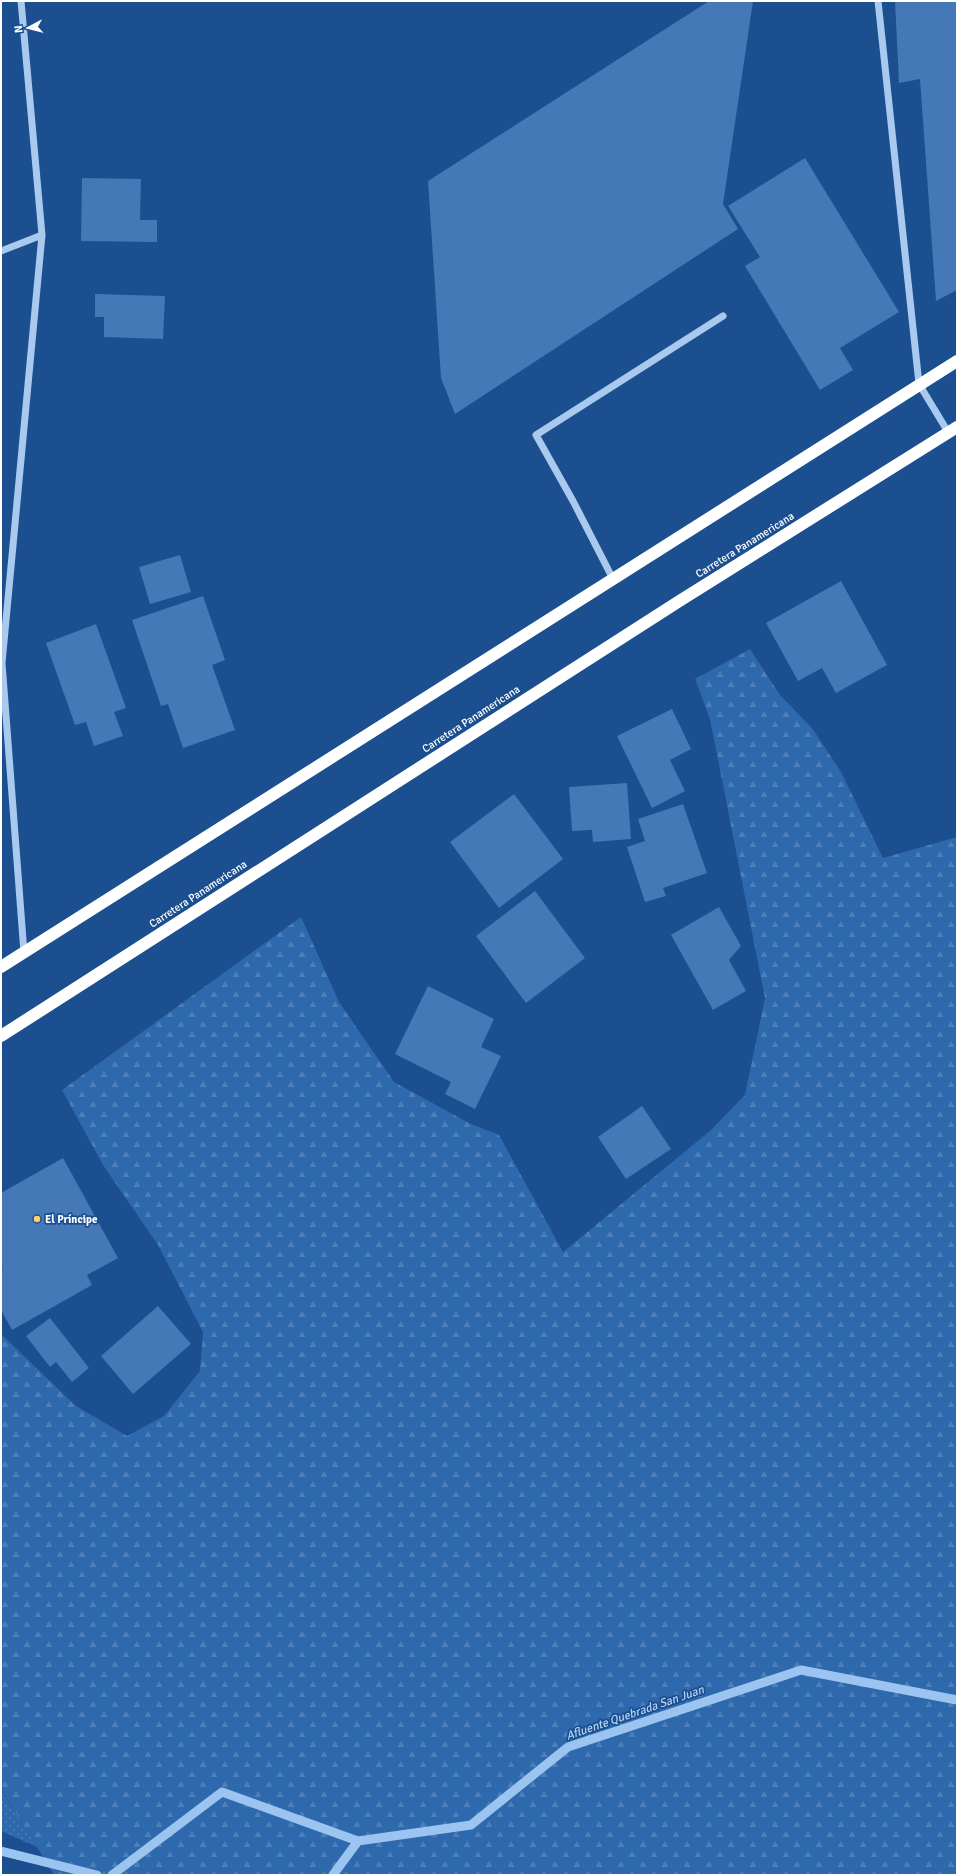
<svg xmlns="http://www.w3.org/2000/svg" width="958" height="1876" viewBox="0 0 958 1876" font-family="Signika,sans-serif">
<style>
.grass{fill:url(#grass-dots)}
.forest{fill:url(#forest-firs)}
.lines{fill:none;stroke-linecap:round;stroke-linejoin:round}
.stream{stroke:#9cc4f0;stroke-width:9}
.building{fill:#4478b7}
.minor{stroke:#a9c9ee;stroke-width:7}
.highway{stroke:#fff;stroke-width:12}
.poi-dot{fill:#ffd166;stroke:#1b4f8f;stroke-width:1.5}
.labels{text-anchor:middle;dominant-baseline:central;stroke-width:3.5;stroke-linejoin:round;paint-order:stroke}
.street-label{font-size:11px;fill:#fff;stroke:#1b4f8f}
.poi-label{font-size:11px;font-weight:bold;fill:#fff;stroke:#1b4f8f;text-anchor:start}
.water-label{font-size:12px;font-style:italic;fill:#b5d3f5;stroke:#1b4f8f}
</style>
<defs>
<pattern id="grass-dots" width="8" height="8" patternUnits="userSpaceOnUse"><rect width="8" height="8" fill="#2e69ad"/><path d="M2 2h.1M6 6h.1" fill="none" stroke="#4d80b9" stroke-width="1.8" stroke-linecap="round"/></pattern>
<pattern id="forest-firs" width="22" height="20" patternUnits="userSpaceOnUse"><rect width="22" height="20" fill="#2e69ad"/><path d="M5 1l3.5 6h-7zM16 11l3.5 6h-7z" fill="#4d80b9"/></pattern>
</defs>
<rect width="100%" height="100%" fill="#1b4f8f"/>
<path class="grass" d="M1,1790L37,1847L1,1831Z"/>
<path class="forest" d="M750,649L780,695L812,728L841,772L883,858L957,837V1875H54L1,1789V1334L76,1406L127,1436L164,1416L200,1371L203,1332L158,1245L103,1165L62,1090L301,917L339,1002L394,1082L469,1123L499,1135L563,1252L710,1131L745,1095L765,998L710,719L695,679Z"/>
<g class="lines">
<path class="stream" d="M1,1851L97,1875
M112,1875L222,1792L358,1841L471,1825L568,1747L801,1670L957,1700
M333,1875L358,1841"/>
</g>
<path class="building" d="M709,1H753L723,204L738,229L455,414L441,378L428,181Z
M895,1H957V290L936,301L920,79L899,83Z
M805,158L899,312L840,348L853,370L820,390L745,266L760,257L728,206Z
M82,178L141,179L140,220H157V242L81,241Z
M95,294L165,296L163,339L104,337V317H95Z
M180,555L191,592L150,604L139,567Z
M841,581L887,665L836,693L822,668L798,681L766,623Z
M203,596L225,660L212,665L235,730L183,748L168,704L161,706L132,620Z
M96,624L126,708L114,712L123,736L94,746L86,722L75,725L46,643Z
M672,709L691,749L670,760L685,791L652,808L617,736Z
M627,783L631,839L593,842L592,830L572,831L569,787Z
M514,794L563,859L499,908L450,842Z
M683,804L707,873L663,888L666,896L645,902L627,847L645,841L638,819Z
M535,891L585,958L526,1003L476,936Z
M719,907L741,946L729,960L746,991L713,1010L671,935Z
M428,986L494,1019L481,1047L501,1056L475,1109L445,1094L451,1082L395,1054Z
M642,1106L671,1149L626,1179L598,1137Z
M63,1158L118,1258L87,1275L92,1285L12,1330L1,1310V1267L3,1266L1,1264V1193Z
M158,1306L191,1344L133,1394L101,1356Z
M50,1318L89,1368L72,1382L56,1362L50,1367L26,1336Z"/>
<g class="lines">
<path class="minor" d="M21,1L42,235L2,663L24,953
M878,1L919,384L948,432
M1,251L42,235
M613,579L573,501L536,435L723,316"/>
<path class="highway" d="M1,967L957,361
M1,1036L681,600L957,427"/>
</g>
<circle class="poi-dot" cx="37" cy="1219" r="4"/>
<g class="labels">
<g class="street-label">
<text transform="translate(745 545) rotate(-32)">Carretera Panamericana</text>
<text transform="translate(471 719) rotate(-33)">Carretera Panamericana</text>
<text transform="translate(198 894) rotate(-33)">Carretera Panamericana</text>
</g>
<g class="poi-label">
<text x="45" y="1219">El Príncipe</text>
</g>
<g class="water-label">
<text transform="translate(635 1713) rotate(-19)">Afluente Quebrada San Juan</text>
</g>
</g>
<rect width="958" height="1876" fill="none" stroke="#ffffff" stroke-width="4"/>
<g transform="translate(28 28) rotate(263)" stroke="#1b4f8f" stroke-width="3" paint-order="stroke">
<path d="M0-3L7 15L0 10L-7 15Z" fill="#ffffff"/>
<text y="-6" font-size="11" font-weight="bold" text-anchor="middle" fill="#ffffff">N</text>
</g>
</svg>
